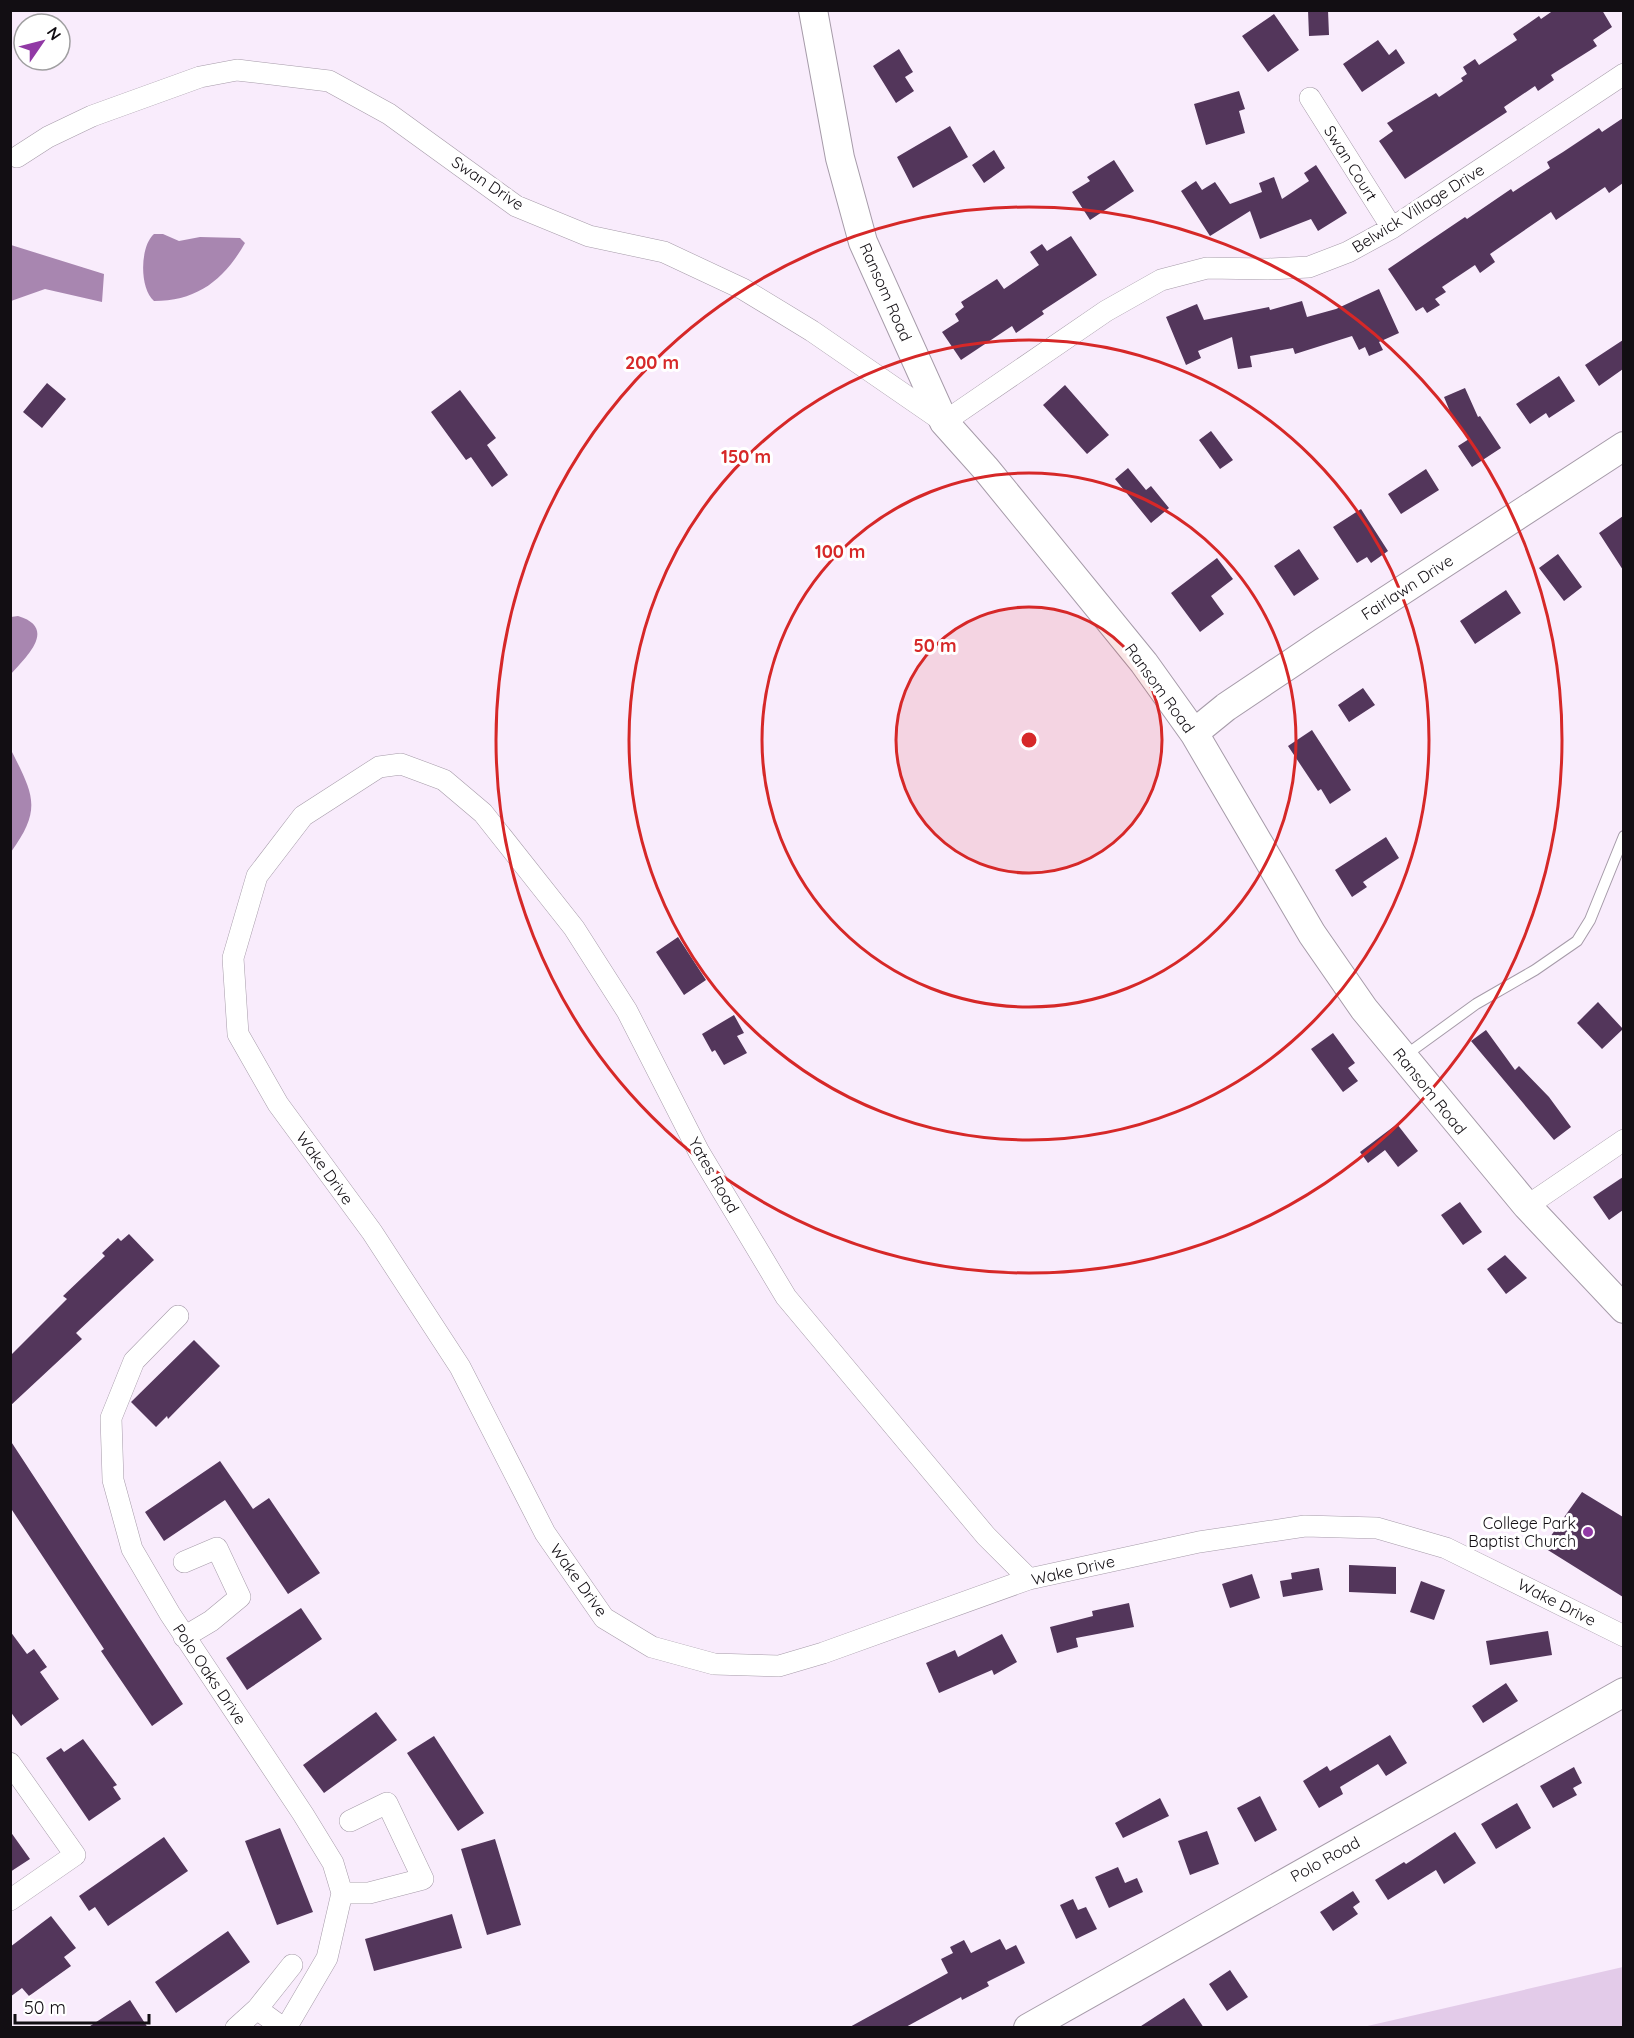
<svg xmlns="http://www.w3.org/2000/svg" width="1634" height="2038" viewBox="0 0 1634 2038" font-family="Quicksand,sans-serif">
<style>
.green{fill:#e3cbe9}
.water{fill:#a886b0}
.building{fill:#53365b}
.lines{fill:none;stroke-linecap:round;stroke-linejoin:round}
.lane-casing{stroke:#a69ba9;stroke-width:12}
.street-casing{stroke:#a69ba9;stroke-width:22}
.secondary-casing{stroke:#a69ba9;stroke-width:30}
.lane{stroke:#fff;stroke-width:10}
.street{stroke:#fff;stroke-width:21}
.secondary{stroke:#fff;stroke-width:28}
.ring{fill:none;stroke:#d62828;stroke-width:3}
.poi-dot{fill:#9139a5;stroke:#fff;stroke-width:2}
.labels{text-anchor:middle;dominant-baseline:central;stroke-width:6;stroke-linejoin:round;paint-order:stroke}
.street-label{font-size:16px;fill:#120e13;stroke:#fff}
.poi-label{font-size:16px;fill:#120e13;stroke:#fff;text-anchor:end}
.centre{fill:#d62828;stroke:#fff;stroke-width:3}
.ring-label{font-size:18px;text-anchor:middle;font-weight:bold;fill:#d62828;stroke:#fff;stroke-width:6;stroke-linejoin:round;paint-order:stroke}
</style>
<rect width="100%" height="100%" fill="#f9ecfc"/>
<path class="green" d="M1623,1967V2027H1363Z"/>
<path class="water" d="M154,234H163L179,241L200,237L240,238L245,243C224,280 197,301 154,301C139,288 140,246 154,234Z
M11,245L104,274L102,302L45,289L11,301Z
M18,616C58,628 26,657 11,674V617Z
M10,748C33,794 43,808 11,852Z"/>
<path class="building" d="M1308,10H1328L1329,35L1309,36Z
M1554,10H1602L1612,27L1593,40L1597,46L1551,75L1554,80L1538,91L1535,86L1504,107L1507,112L1405,179L1379,141L1393,131L1387,123L1436,93L1439,97L1463,81L1461,78L1467,74L1463,67L1475,59L1479,65L1517,40L1513,34L1539,16L1541,19Z
M1274,14L1299,50L1268,72L1242,36Z
M1378,40L1389,55L1396,49L1405,63L1362,92L1343,64Z
M899,49L913,72L905,77L914,91L896,103L873,66Z
M1239,91L1245,109L1239,111L1245,133L1206,145L1194,104Z
M1623,118V183L1609,193L1605,187L1556,220L1551,212L1490,254L1495,262L1480,273L1475,265L1442,287L1446,292L1435,299L1440,305L1427,313L1423,307L1416,311L1388,269L1465,217L1467,219L1511,189L1513,192L1550,168L1547,162L1563,152L1599,128L1602,132Z
M950,126L968,157L913,188L897,157Z
M994,150L1005,168L984,183L972,165Z
M1114,160L1134,191L1090,220L1072,192L1090,181L1087,177Z
M1316,165L1347,213L1318,231L1311,219L1260,239L1250,211L1210,236L1181,191L1196,181L1202,190L1215,182L1230,204L1262,192L1259,183L1274,177L1282,199L1309,181L1304,173Z
M1071,236L1097,275L1042,311L1044,314L1016,333L1012,326L961,360L942,332L959,321L955,314L964,307L961,302L997,279L1004,289L1039,265L1030,252L1042,244L1047,251Z
M1379,289L1399,333L1379,342L1383,350L1369,356L1365,347L1359,350L1352,336L1295,354L1293,348L1250,356L1252,367L1238,369L1232,337L1198,351L1201,358L1186,365L1166,317L1197,304L1204,320L1269,307L1270,310L1302,301L1307,317L1336,309Z
M1623,340V369L1599,386L1585,365Z
M1559,376L1575,401L1549,418L1546,413L1530,424L1516,404Z
M47,383L66,399L42,428L23,412Z
M1065,385L1109,435L1087,454L1043,405Z
M1465,388L1478,417L1480,416L1501,448L1472,467L1458,446L1469,439L1451,414L1444,397Z
M460,390L496,438L487,445L508,475L492,487L471,457L466,460L431,412Z
M1211,431L1233,460L1220,469L1199,440Z
M1128,468L1146,490L1151,486L1169,508L1151,523L1115,479Z
M1426,469L1439,490L1401,514L1388,494Z
M1361,509L1388,551L1371,563L1367,557L1357,563L1333,527Z
M1623,516V570L1599,533Z
M1299,549L1319,579L1294,596L1274,566Z
M1558,554L1582,587L1564,601L1539,568Z
M1217,558L1233,579L1211,596L1224,614L1200,632L1171,593Z
M1506,590L1521,613L1475,644L1460,621Z
M1363,688L1375,705L1349,722L1338,705Z
M1312,730L1351,790L1330,804L1321,789L1318,791L1288,746Z
M1386,837L1399,858L1363,882L1367,887L1352,897L1335,870Z
M678,937L706,980L684,995L656,952Z
M1598,1002L1623,1029L1602,1049L1577,1023Z
M734,1015L744,1033L737,1036L747,1053L724,1065L715,1050L712,1052L702,1034Z
M1486,1030L1515,1070L1519,1066L1549,1097L1571,1127L1554,1140L1471,1041Z
M1333,1033L1355,1063L1348,1068L1358,1081L1343,1092L1311,1049Z
M1397,1124L1418,1151L1398,1167L1385,1150L1368,1163L1360,1152Z
M1623,1177V1210L1609,1220L1593,1197Z
M1460,1202L1482,1232L1463,1245L1441,1215Z
M129,1234L154,1260L76,1333L82,1339L10,1406V1356L67,1299L63,1296L105,1256L102,1253L118,1238L121,1241Z
M1505,1255L1527,1278L1506,1294L1487,1269Z
M194,1340L220,1366L168,1419L167,1416L156,1427L131,1402Z
M10,1440L183,1704L152,1726L101,1651L104,1649L10,1507Z
M220,1461L253,1509L269,1498L320,1573L288,1594L225,1500L164,1541L145,1512Z
M1582,1492L1623,1517V1597L1543,1547Z
M1349,1565L1396,1567V1594L1349,1592Z
M1319,1568L1323,1590L1283,1597L1280,1581L1292,1579L1291,1573Z
M1252,1574L1260,1598L1230,1608L1222,1584Z
M1421,1581L1445,1590L1434,1620L1410,1612Z
M1129,1603L1134,1627L1076,1638L1078,1647L1057,1653L1050,1627L1093,1616L1092,1611Z
M301,1608L322,1639L247,1690L226,1658Z
M10,1631L27,1654L34,1649L47,1667L40,1672L59,1699L21,1726L10,1711Z
M1548,1631L1552,1655L1490,1665L1486,1641Z
M1002,1634L1017,1662L994,1675L992,1670L939,1693L926,1663L955,1650L958,1657Z
M1506,1683L1518,1701L1483,1723L1472,1706Z
M376,1712L397,1740L324,1793L303,1765Z
M1390,1735L1407,1763L1386,1776L1378,1764L1340,1787L1343,1794L1319,1808L1303,1781L1327,1766L1330,1771Z
M434,1736L484,1813L458,1831L407,1753Z
M83,1739L117,1785L113,1787L121,1799L89,1821L46,1758L61,1748L64,1752Z
M1574,1767L1582,1783L1573,1788L1577,1795L1553,1808L1540,1786Z
M1260,1796L1277,1830L1255,1842L1237,1808Z
M1160,1798L1169,1816L1123,1838L1115,1823Z
M1517,1803L1531,1828L1496,1849L1481,1824Z
M280,1828L313,1912L277,1925L245,1841Z
M10,1831L30,1859L10,1872Z
M1207,1831L1219,1864L1190,1875L1178,1841Z
M1455,1832L1476,1863L1444,1884L1436,1870L1388,1900L1375,1880L1404,1862L1406,1864Z
M164,1837L188,1871L108,1926L95,1907L89,1911L79,1896Z
M495,1839L521,1925L487,1935L461,1849Z
M1118,1867L1125,1883L1137,1878L1143,1892L1109,1908L1095,1877Z
M1353,1891L1360,1902L1353,1907L1358,1914L1333,1931L1320,1912Z
M1073,1899L1078,1910L1086,1907L1097,1929L1076,1939L1060,1905Z
M452,1914L462,1948L374,1971L365,1939Z
M51,1916L76,1948L64,1957L71,1966L29,1996L22,1988L10,1997V1947Z
M228,1931L250,1962L176,2013L155,1982Z
M1000,1939L1006,1950L1016,1945L1025,1963L987,1982L989,1986L962,2000L961,1997L904,2028H848L948,1973L941,1959L953,1953L950,1947L964,1940L971,1953Z
M1230,1970L1248,1997L1227,2011L1209,1984Z
M1184,1998L1204,2028H1138Z
M130,2000L148,2028H87Z"/>
<g class="lines">
<defs>
<path id="lane" d="M1403,1057L1476,1004L1535,970L1577,941L1590,920L1624,836"/>
<path id="street" d="M1310,98L1392,228
M17,157L48,137L92,116L200,77L237,70L329,81L389,114L516,206L589,236L664,252L743,289L812,331L944,422L1106,311L1161,280L1207,268L1268,269L1309,267L1348,252L1392,228L1624,74
M1527,1206L1624,1140
M178,1316L134,1361L111,1418L113,1480L132,1549L170,1614L303,1814L333,1863L342,1893L327,1958L286,2028
M1029,1579L986,1536L786,1297L699,1152L627,1011L574,928L483,813L444,780L401,764L379,767L303,816L257,876L233,958L238,1034L278,1104L372,1232L460,1367L545,1533L604,1618L652,1647L714,1664L779,1666L823,1653L1029,1579L1199,1542L1305,1526L1340,1527L1377,1528L1446,1548L1624,1636
M184,1637L211,1621L240,1597L217,1548L184,1562
M10,1763L75,1855L10,1900
M342,1893H369L423,1879L387,1803L350,1821
M236,2028L257,2009
M283,2028L257,2009L292,1965"/>
<path id="secondary" d="M813,10L840,158L863,242L944,422L986,469L1144,663L1194,733L1312,934L1364,1009L1527,1206L1624,1309
M1194,733L1226,707L1323,642L1624,446
M1028,2028L1624,1692"/>
</defs>
<use href="#lane" class="lane-casing"/>
<use href="#street" class="street-casing"/>
<use href="#secondary" class="secondary-casing"/>
<use href="#lane" class="lane"/>
<use href="#street" class="street"/>
<use href="#secondary" class="secondary"/>
</g>
<circle cx="1029" cy="740" r="133" fill="#d62828" fill-opacity=".12"/>
<g class="ring">
<circle cx="1029" cy="740" r="133"/>
<circle cx="1029" cy="740" r="267"/>
<circle cx="1029" cy="740" r="400"/>
<circle cx="1029" cy="740" r="533"/>
</g>
<circle class="poi-dot" cx="1588" cy="1532" r="6"/>
<g class="labels">
<g class="street-label">
<text transform="translate(1351 163) rotate(58)">Swan Court</text>
<text transform="translate(488 183) rotate(34)">Swan Drive</text>
<text transform="translate(1418 208) rotate(-32)">Belwick Village Drive</text>
<text transform="translate(886 292) rotate(66)">Ransom Road</text>
<text transform="translate(1407 587) rotate(-33)">Fairlawn Drive</text>
<text transform="translate(1160 688) rotate(54)">Ransom Road</text>
<text transform="translate(1430 1091) rotate(51)">Ransom Road</text>
<text transform="translate(325 1168) rotate(54)">Wake Drive</text>
<text transform="translate(714 1175) rotate(60)">Yates Road</text>
<text transform="translate(1073 1570) rotate(-13)">Wake Drive</text>
<text transform="translate(579 1580) rotate(54)">Wake Drive</text>
<text transform="translate(1557 1602) rotate(27)">Wake Drive</text>
<text transform="translate(210 1674) rotate(56)">Polo Oaks Drive</text>
<text transform="translate(1325 1859) rotate(-29)">Polo Road</text>
</g>
<g class="poi-label">
<text x="1576" y="1523">College Park<tspan x="1576" dy="18">Baptist Church</tspan></text>
</g>
</g>
<circle cx="1029" cy="740" r="9" class="centre"/>
<g class="ring-label">
<text x="652" y="369">200 m</text>
<text x="746" y="463">150 m</text>
<text x="840" y="558">100 m</text>
<text x="935" y="652">50 m</text>
</g>
<rect width="1634" height="2038" fill="none" stroke="#120e13" stroke-width="24"/>
<g transform="translate(42 42) rotate(55)"><circle r="28" fill="#ffffff" stroke="#a09fa1" stroke-width="1.5"/>
<path d="M0-4.5L10 22L0 15L-10 22Z" fill="#9139a5"/>
<text y="-9" font-size="16" font-weight="bold" text-anchor="middle" fill="#120e13">N</text>
</g>
<path d="M15 2014v9h134v-9" fill="none" stroke="#120e13" stroke-width="3"/>
<text x="24" y="2014" font-size="18" fill="#120e13" stroke="#ffffff" stroke-width="4.5" paint-order="stroke">50 m</text>
</svg>
